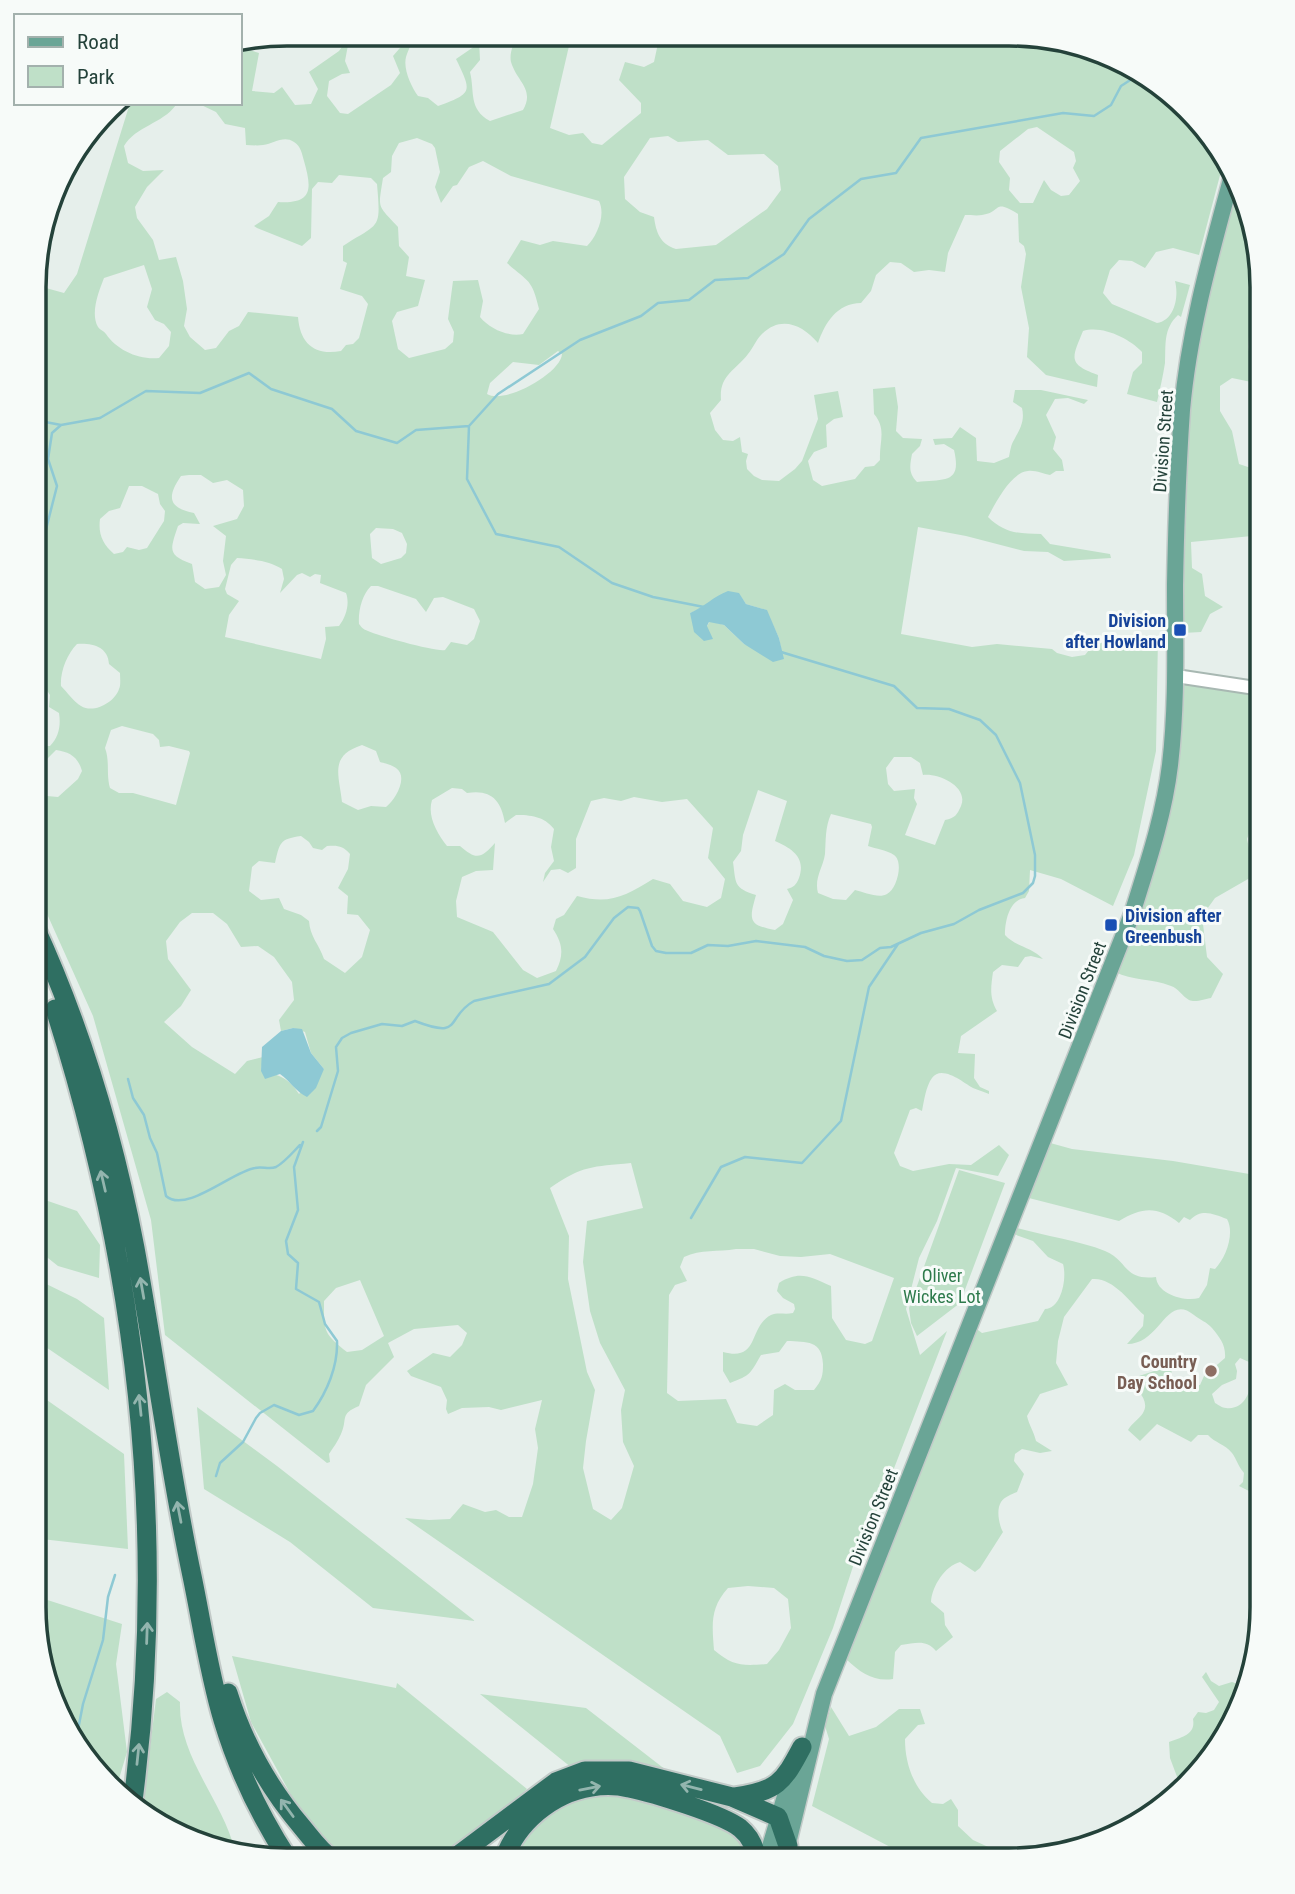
<svg xmlns="http://www.w3.org/2000/svg" width="1295" height="1894" viewBox="0 0 1295 1894" font-family="'Roboto Condensed',sans-serif">
<style>
.green{fill:#bfe0c8;fill-rule:evenodd}
.water{fill:#8ec9d4}
.lines{fill:none;stroke-linecap:round;stroke-linejoin:round}
.stream{stroke:#8ec9d4;stroke-width:2.5}
.tertiary-casing{stroke:#a8b8b2;stroke-width:16}
.primary-casing{stroke:#c2cac8;stroke-width:19}
.motorway-casing{stroke:#c2cac8;stroke-width:23}
.tertiary{stroke:#fff;stroke-width:12}
.primary{stroke:#6aa596;stroke-width:16}
.motorway{stroke:#2f6f62;stroke-width:19}
.oneway{stroke:#93b5ae}
.transit-dot{fill:#1a4fb4;stroke:#f7fbf9;stroke-width:2.5}
.education-dot{fill:#8d6e63;stroke:#f7fbf9;stroke-width:2.5}
.labels{text-anchor:middle;dominant-baseline:central;stroke-width:6;stroke-linejoin:round;paint-order:stroke}
.street-label{font-size:18px;fill:#24423a;stroke:#f7fbf9}
.transit-label{font-size:18px;font-weight:bold;fill:#164399;stroke:#f7fbf9;text-anchor:end}
.park-label{font-size:18px;fill:#2d7a4b;stroke:#f7fbf9}
.education-label{font-size:18px;font-weight:bold;fill:#785e54;stroke:#f7fbf9;text-anchor:end}
.rim{fill:none;stroke:#24423a;stroke-width:3.5}
</style>
<rect width="100%" height="100%" fill="#e6efeb"/>
<path class="green" d="M344,33L373,34L365,35L348,45L345,61L350,73L342,74L329,81L327,96L340,113L348,114L391,85L400,73L393,56L412,34C412,46 409,47 406,57C403,69 411,86 418,96L428,98L438,106C473,93 472,92 456,59L475,46L479,40L480,60L470,72C475,92 468,109 490,121L523,110C535,89 517,82 511,62C509,53 514,43 517,34C535,34 552,39 569,46L550,128L569,135L583,133L592,143L602,145L641,113V103L619,80L625,62L644,67L654,62L660,34L1042,35L1162,85L1224,160L1199,255L1173,248L1156,252L1145,268L1132,261L1119,260L1110,270L1103,293L1112,304L1157,323C1175,320 1179,296 1175,281L1190,285L1181,317L1178,315C1163,329 1166,345 1165,363C1163,376 1160,389 1157,402L1127,394L1133,372L1142,363V352C1129,338 1102,325 1083,331C1072,358 1067,364 1098,375L1097,387L1046,375L1027,357L1029,328L1021,287L1026,254L1024,246L1019,242L1018,214C993,198 1002,212 982,215C977,216 970,215 965,215L948,253L945,272L929,270L914,272L901,263L890,262L876,275L871,291L861,303C837,303 825,323 818,343C802,324 780,315 761,335C756,340 753,348 748,354C735,371 719,375 721,400L710,413L715,430L723,440L733,441L740,437L742,452L748,454L746,461L747,469L754,476L762,480L779,481L795,469L802,461L818,419L814,395L838,391L843,417L834,419L826,425L827,447L814,452L808,461L813,480L822,486L855,479L865,467L874,466L880,460C879,442 887,429 874,414L873,389L895,387L898,407L896,431L903,438L922,439L920,446L912,454C910,465 908,473 917,482C945,479 962,484 954,450L944,444L935,445L933,439L952,438L960,427L976,438L977,461L994,463L1009,457C1010,452 1011,444 1014,440C1020,429 1025,421 1022,408L1013,402L1015,390H1041L1088,400L1084,404L1068,398L1055,399L1046,415L1056,437L1053,449L1062,460L1064,471H1056L1050,475C1044,474 1035,470 1028,471C1011,472 995,504 988,517C1004,533 1019,534 1041,534L1050,544L1110,554L1111,558L1064,561L1048,552L1024,551L966,536L918,527L901,634L972,647L997,644L1052,649L1057,653L1072,657L1085,655L1089,650L1093,636C1109,634 1130,644 1144,635L1158,636L1156,751L1134,855L1113,906L1061,879L1030,870L1029,891L1025,898C1009,900 1005,921 1005,935C1016,947 1032,947 1043,959L1031,956L1025,957L1018,967L1002,965L993,972C991,987 989,997 997,1011L961,1036L958,1053L975,1054L974,1078L980,1087L989,1091V1094C984,1092 978,1090 973,1088C965,1084 942,1064 932,1078C926,1086 924,1101 922,1111L916,1108L910,1110L894,1153L900,1166L913,1171L949,1164L971,1165L999,1145L1009,1155L998,1176L956,1168L937,1221L919,1258L906,1309L920,1355L947,1331L876,1515L858,1551L833,1628L793,1724L760,1766L737,1773L720,1736L405,1518L429,1520L450,1519L463,1504L485,1512L496,1510L509,1517H522L533,1484L538,1448L535,1429L542,1400L501,1410L489,1407L462,1408L448,1414L446,1409L447,1400L441,1387L411,1376L407,1371L433,1353L450,1357L462,1345L467,1333L458,1325L414,1329L388,1343L394,1357L366,1385L359,1406C339,1414 348,1419 341,1434C338,1441 333,1448 329,1454L330,1462L327,1463L165,1335L151,1220L93,1016L34,885L35,784L47,796L58,797L78,779L82,771C78,757 70,752 56,750L35,771V746H50C59,737 61,725 59,713L49,707L50,695L46,689L35,686V285L64,293L77,274L130,103H187L176,105C162,124 136,126 124,146L128,163L143,171L164,170L147,187L135,207L137,218L153,240L159,260L176,257L183,281L187,309L184,326L190,337L205,350L216,348L229,331L239,326L248,312L298,317C300,343 314,356 341,351L346,345L353,344L359,338L368,304L362,296L340,289L347,263L343,261V246C380,222 381,231 377,184L371,178L339,175L332,183L318,182L312,189L311,238L302,246L257,228L254,226L269,216L278,202C313,204 312,189 304,161C302,154 301,146 294,142C283,135 274,144 263,145C257,146 251,145 246,145L245,128L225,124L216,112L197,103H240V47L259,53L252,91L274,93L282,87L295,105L311,104L318,89L309,72L339,51L346,41ZM1037,127L1074,152L1076,161L1073,168L1080,181L1069,195L1061,196L1051,190L1044,180L1033,203H1020L1009,190L1010,178L999,162L1000,151L1028,129ZM668,136L678,142L708,140L728,155L764,154L778,166L781,190L767,209L716,245L676,249C660,244 656,232 654,217L640,212L625,199L624,177L650,138ZM417,138L432,144L435,148L440,172L435,187L441,203L453,186L457,185L469,167L483,161L511,176L599,201C606,215 597,236 587,246L553,241L540,245L521,240L507,263C528,282 532,278 539,309L523,334C508,337 490,329 480,317L483,301L478,280L453,281L448,319L454,332L453,342L445,349L409,358L398,349L392,321L397,312L418,306L425,280L406,276L409,257L399,246L398,227C377,204 378,210 383,178L391,172L392,156L399,143ZM144,265L152,289L147,307L155,320L164,324L171,332L169,346L159,358C138,360 117,350 106,334C104,331 100,330 98,327C90,313 99,291 104,278ZM558,351L562,354C561,373 505,405 487,394L490,383L513,362L539,365ZM189,475H201L213,483L227,480L243,490L244,506L237,519L213,526L226,536L223,561L226,575L219,587L205,589L195,582L192,564C167,555 170,550 178,526L183,523L200,524L194,513C169,508 166,498 181,476ZM129,486H142L158,494L160,504L165,511L164,521L147,548L139,550L127,547L123,552L114,554C103,544 98,535 100,519L109,511L120,508ZM376,528L393,529L402,533L407,544L406,553L401,558L381,564L372,558L370,534ZM237,558C252,559 270,561 282,569L284,579L280,593L297,575L302,573L310,577L315,574L321,575L320,583L346,593C350,604 346,617 339,626L325,627L326,639L321,659L225,637L229,615L239,601L227,594L225,589L231,565ZM371,586H378L416,599L426,612L434,598L443,597L474,609L480,621L474,639L467,645L451,642L445,650C436,652 379,636 368,631C363,629 362,628 359,624C358,611 362,595 371,586ZM739,594L746,604L766,610L779,638L783,659L744,644L724,625L710,621L707,626L690,613ZM77,644C93,643 108,647 109,664L120,673C120,678 121,685 119,689C115,702 94,714 81,706C74,702 67,692 61,686C60,672 67,654 77,644ZM122,726L153,734L159,740L160,747L169,746L189,751L190,753L176,805L133,793H119L110,788C106,774 110,761 105,748L111,730ZM362,745L376,751L380,762C384,763 392,765 396,768C409,777 395,800 386,807L371,806L358,810L342,802C339,774 329,756 362,745ZM894,757H911L920,763L923,775C939,773 969,787 961,806C957,815 955,818 945,820L935,845L905,835L917,804L914,798L915,789L894,791L888,784L886,768ZM452,788L462,789L467,793C491,789 501,800 505,823L516,815C530,815 544,816 554,829L551,847L554,861L545,873L543,882L551,870L560,869L568,873L576,868V839L591,801L604,798L621,801L634,797L662,802L687,799L713,828L708,858L725,879L721,898L707,907L683,901L670,884L653,879C625,896 610,905 577,896L564,915L556,919L553,929C563,944 564,955 556,971L537,978L523,970L493,932L457,917L456,901L462,877L476,871L493,870L495,843C481,859 476,860 460,846H447C437,833 427,816 432,800ZM758,790L787,801L775,841C793,849 806,858 799,878C796,885 794,887 787,889L793,900L783,924L775,930C748,925 749,920 756,895C733,888 736,883 733,862L741,851L743,835ZM831,814L871,824L872,827L868,846C876,849 887,850 894,855C904,862 897,889 887,894C879,899 864,892 855,890L846,900L833,899L818,893C814,878 823,868 825,854C826,839 825,828 831,814ZM301,836L309,842L313,848L322,850L327,846C338,845 343,846 350,854L348,869L338,888L348,896L347,914L358,915L370,930L362,957L345,973L324,959C319,944 310,937 309,921L301,915L284,909L279,898L261,900L249,891L252,867L259,861L275,863C280,843 279,839 301,836ZM192,913H213L227,924L241,947L258,946L274,957L292,982L294,1000L279,1020L281,1031L293,1028L305,1032L311,1053L324,1069L299,1094C289,1078 278,1074 261,1071L263,1057L247,1061L235,1074L192,1047L164,1022L181,1006L191,990L168,959L166,941L180,922ZM631,1163L643,1208L587,1221L583,1262L590,1311L600,1343L625,1390L621,1410L623,1442L634,1466L622,1508L611,1520L593,1509L583,1468L586,1441L595,1390L587,1372L568,1279L569,1236L550,1188C583,1165 592,1167 631,1163ZM736,1249H754L780,1256L801,1257L830,1254L894,1278L872,1341L865,1344L846,1340L832,1318L831,1286C810,1277 800,1270 779,1283L777,1291L783,1298L794,1304L795,1309L793,1313C785,1315 778,1312 771,1315C748,1327 760,1362 723,1352V1371L730,1383C751,1375 750,1374 761,1355L779,1352L787,1341C807,1342 822,1340 823,1364C823,1376 822,1380 814,1390H795L785,1384L774,1390L773,1415L757,1426L737,1423L726,1399L678,1401L667,1393L669,1295L675,1285L687,1281L680,1267L684,1257C701,1249 718,1252 736,1249ZM360,1280L384,1336L362,1350L347,1352C323,1333 324,1331 324,1301L336,1288ZM748,1586L774,1588L788,1599L791,1628L779,1650L767,1664C742,1666 733,1666 714,1650C712,1624 710,1608 728,1588Z
M1236,195H1241C1250,234 1271,290 1260,329L1249,336L1248,347L1256,383L1232,378L1220,386V411L1232,431L1239,464L1251,468L1254,483L1262,494V535L1191,542L1192,568L1202,574L1205,596L1223,607L1210,614L1201,632L1183,633C1185,551 1182,468 1192,387C1199,325 1215,254 1236,195Z
M1175,682L1262,690V798L1247,839L1255,875L1215,898L1202,916L1207,957L1223,974L1211,998C1205,999 1195,1003 1189,1000C1182,996 1178,988 1171,986C1152,978 1132,981 1115,972L1146,895Z
M1043,1141L1072,1149L1173,1161L1261,1176V1485L1251,1492L1239,1486L1243,1482L1244,1473C1238,1466 1236,1458 1232,1453C1225,1444 1215,1443 1208,1435H1198L1191,1442L1157,1424L1140,1441L1128,1430C1132,1423 1139,1419 1143,1413C1151,1400 1135,1387 1127,1380L1160,1369L1174,1361L1178,1365L1172,1369L1171,1375L1178,1386L1200,1385L1204,1376L1225,1358C1226,1345 1220,1338 1212,1328C1207,1322 1200,1320 1194,1315C1166,1292 1161,1344 1127,1344L1143,1326L1144,1315C1130,1302 1113,1277 1092,1279L1064,1317L1058,1341L1056,1363L1068,1385L1040,1394L1027,1416C1029,1425 1034,1432 1036,1441L1052,1451L1040,1453L1022,1449L1015,1454L1014,1461L1024,1474L1017,1492C1012,1494 1004,1497 1001,1502C996,1510 999,1525 1003,1532L980,1568L975,1572L960,1562C945,1566 932,1586 931,1602L944,1613L945,1625L953,1637L936,1651C926,1639 916,1643 901,1645L895,1652L893,1679C874,1682 861,1673 847,1660L974,1327L982,1333L1038,1321L1045,1309C1062,1308 1067,1277 1063,1264L1048,1257L1033,1241L1008,1232L1010,1226C1039,1235 1078,1240 1105,1251C1128,1260 1123,1281 1156,1277C1157,1294 1184,1302 1199,1298L1207,1285L1210,1268L1215,1269C1226,1258 1235,1233 1227,1219C1213,1214 1202,1208 1190,1220L1184,1217L1179,1223C1157,1206 1143,1207 1119,1221L1021,1196ZM1240,1358L1249,1362C1255,1378 1250,1411 1226,1408C1222,1408 1219,1405 1215,1403L1212,1394L1222,1385L1236,1379L1237,1371L1235,1364Z
M959,1170L1005,1183L960,1303L917,1336L911,1323L909,1308Z
M45,1200L77,1211L100,1245L99,1278L58,1266L34,1247V1202Z
M34,1278L77,1299L104,1318L109,1390L34,1339Z
M34,1391L124,1454L128,1549L33,1538Z
M197,1407L277,1466L475,1621L373,1608L290,1542L204,1489Z
M35,1596L122,1624L116,1664L127,1752L116,1789L59,1719L37,1622Z
M232,1656L396,1688L397,1683L527,1789L502,1812L440,1859H346L331,1850L291,1795L251,1722Z
M1206,1672L1211,1681L1219,1686L1232,1682L1241,1685L1219,1749L1179,1782L1170,1758L1169,1742C1181,1737 1196,1735 1193,1719L1198,1712L1206,1713L1214,1710L1219,1702L1202,1677Z
M167,1692L180,1702C178,1758 223,1800 235,1851L142,1813L156,1699Z
M480,1694L586,1708L675,1777L572,1768Z
M831,1707L849,1736L876,1727L899,1709H920L925,1724L918,1725L905,1739C905,1763 913,1787 932,1803L943,1804L951,1799L958,1810V1826L973,1840L997,1851L1006,1861L915,1860L812,1806L829,1739L825,1726Z
M607,1786L746,1831L745,1860L506,1859L529,1821Z"/>
<path class="water" d="M728,591L739,593L746,604L767,610L779,638L784,659L773,662L744,644L724,625L709,622L707,626L713,639L704,641L694,632L690,613C704,607 714,596 728,591Z
M293,1028L302,1029L311,1053L324,1069L316,1088L307,1097C296,1092 290,1081 280,1074L265,1079L261,1071L262,1047L281,1031Z"/>
<g class="lines">
<path class="stream" d="M35,420L61,425L100,418L146,391L200,393L249,373L271,389L332,409L356,431L397,443L416,430L469,426L498,394L580,340L641,316L658,303L689,300L715,280L748,278L784,254L809,219L861,179L896,173L921,138L1063,113L1094,116L1111,105L1121,86L1138,75
M469,426L467,479L496,534L559,547L612,583L653,597L704,607
M35,563L42,545L57,486L48,459L52,433L61,425
M128,1079L133,1098L144,1115L150,1138L157,1153L166,1196C186,1214 233,1171 255,1168C262,1166 269,1170 276,1167C285,1162 293,1152 300,1145
M317,1131L321,1127L338,1071L336,1047L342,1038L351,1033L382,1024L402,1026L415,1021C464,1040 445,1017 474,1001L549,984L585,957L614,918L628,907L638,908L640,911L652,946L656,951L666,953H691L708,945L728,946L756,941L805,947L824,956L847,961L862,960L880,948L891,947L921,933L954,924L979,910L1023,893L1033,883L1035,876V855L1020,783L996,735L980,720L949,709L917,708L894,686L781,652
M691,1218L721,1167L745,1157L802,1163L841,1121L869,987L898,944
M216,1476L220,1463L243,1442L256,1418L260,1413L274,1405L299,1415L313,1411C327,1392 338,1366 337,1341L325,1324L319,1302L296,1289L298,1263L288,1254L286,1241L298,1210L294,1167L303,1142
M76,1740L83,1704L103,1640L108,1597L115,1575"/>
<defs>
<path id="tertiary" d="M1176,676L1262,689"/>
<path id="primary" d="M766,1860L794,1766
M784,1860L824,1694L1132,914C1147,866 1164,816 1170,765C1177,705 1175,646 1175,585C1176,527 1178,468 1182,410C1189,329 1212,250 1233,172"/>
<path id="motorway" d="M34,925C81,1027 114,1138 135,1248C155,1357 169,1467 192,1576C202,1624 209,1673 223,1720C238,1770 260,1816 288,1859
M55,1009C138,1270 169,1535 132,1808
M228,1693C244,1744 268,1787 302,1827C312,1839 320,1851 332,1859
M735,1797C777,1791 783,1783 802,1747
M453,1859L556,1782L585,1771H629L732,1797L778,1817L788,1846
M504,1859C517,1823 552,1793 591,1787C603,1785 617,1785 629,1788C653,1793 722,1814 740,1828C751,1837 755,1847 757,1860"/>
</defs>
<use href="#tertiary" class="tertiary-casing"/>
<use href="#primary" class="primary-casing"/>
<use href="#motorway" class="motorway-casing"/>
<use href="#tertiary" class="tertiary"/>
<use href="#primary" class="primary"/>
<use href="#motorway" class="motorway"/>
</g>
<defs><path id="oneway-shaft" d="M-6 0H5M1.5-3L5.5 0L1.5 3" fill="none" stroke-width="1.6" stroke-linecap="round" stroke-linejoin="round" transform="scale(1.75)"/></defs>
<g class="oneway">
<use href="#oneway-shaft" transform="translate(103 1181) rotate(-103)"/>
<use href="#oneway-shaft" transform="translate(142 1288) rotate(-100)"/>
<use href="#oneway-shaft" transform="translate(140 1405) rotate(-96)"/>
<use href="#oneway-shaft" transform="translate(179 1512) rotate(-101)"/>
<use href="#oneway-shaft" transform="translate(147 1633) rotate(-88)"/>
<use href="#oneway-shaft" transform="translate(138 1754) rotate(-84)"/>
<use href="#oneway-shaft" transform="translate(691 1787) rotate(-166)"/>
<use href="#oneway-shaft" transform="translate(590 1788) rotate(-11)"/>
<use href="#oneway-shaft" transform="translate(287 1808) rotate(-126)"/>
</g>
<g class="transit-dot">
<rect x="1173" y="623" width="14" height="14" rx="3.5"/>
<rect x="1104" y="918" width="14" height="14" rx="3.5"/>
</g>
<circle class="education-dot" cx="1211" cy="1371" r="7"/>
<g class="labels">
<g class="street-label">
<text transform="translate(1163 441) rotate(-86)">Division Street</text>
<text transform="translate(1082 990) rotate(-69)">Division Street</text>
<text transform="translate(873 1517) rotate(-68)">Division Street</text>
</g>
<g class="transit-label">
<text x="1166" y="620">Division<tspan x="1166" dy="21">after Howland</tspan></text>
<text x="1125" y="915" text-anchor="start">Division after<tspan x="1125" dy="21">Greenbush</tspan></text>
</g>
<g class="park-label">
<text x="942" y="1275">Oliver<tspan x="942" dy="21">Wickes Lot</tspan></text>
</g>
<g class="education-label">
<text x="1197" y="1361">Country<tspan x="1197" dy="21">Day School</tspan></text>
</g>
</g>
<path d="M0 0H1295V1894H0ZM287 46H1009A241 241 0 0 1 1250 287V1607A241 241 0 0 1 1009 1848H287A241 241 0 0 1 46 1607V287A241 241 0 0 1 287 46Z" fill="#f7fbf9" fill-rule="evenodd"/>
<path class="rim" d="M287 46H1009A241 241 0 0 1 1250 287V1607A241 241 0 0 1 1009 1848H287A241 241 0 0 1 46 1607V287A241 241 0 0 1 287 46Z"/>
<rect x="14" y="14" width="228" height="91" fill="#f7fbf9" stroke="#a3b1ad" stroke-width="2"/>
<rect x="28" y="37" width="35" height="10" fill="#6aa596" stroke="#a3b1ad" stroke-width="2"/>
<text x="77" y="49" font-size="21" fill="#24423a">Road</text>
<rect x="28" y="66" width="35" height="21" fill="#bfe0c8" stroke="#a3b1ad" stroke-width="2"/>
<text x="77" y="84" font-size="21" fill="#24423a">Park</text>
</svg>
